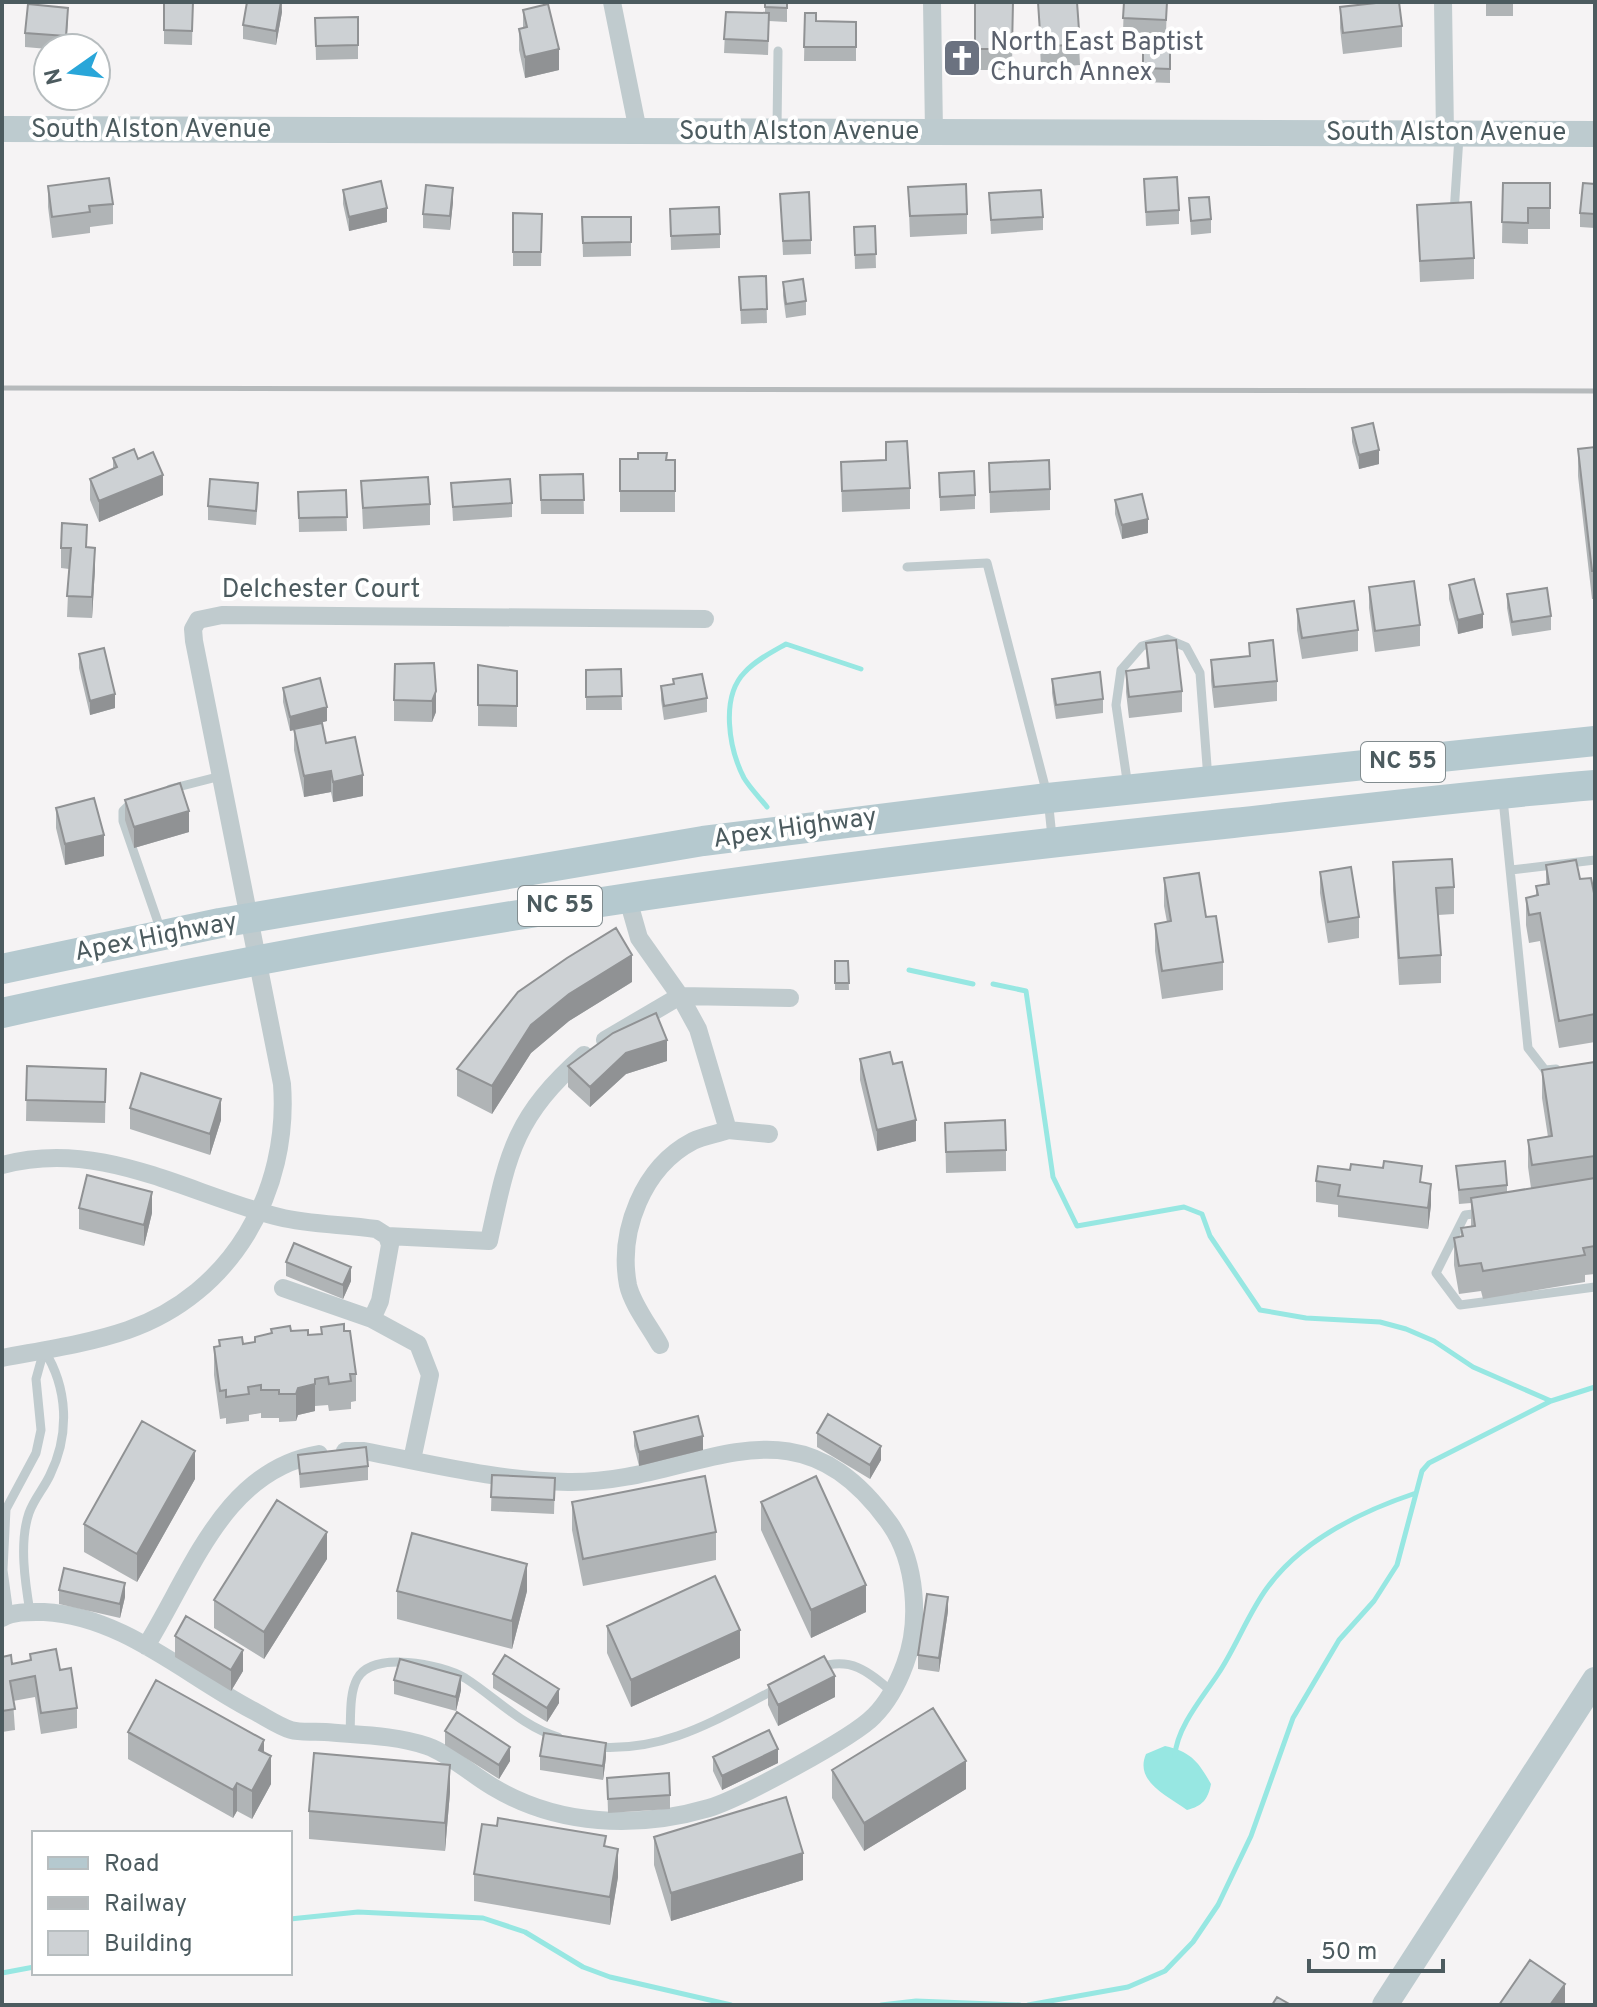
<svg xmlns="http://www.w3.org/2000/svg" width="1597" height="2007" viewBox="0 0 1597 2007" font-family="Overpass,sans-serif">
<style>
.water{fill:#97e7e2}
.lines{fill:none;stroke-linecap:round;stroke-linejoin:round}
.stream{stroke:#97e7e2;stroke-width:5}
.lane{stroke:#c0cbce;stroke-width:9}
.street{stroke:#c0cbce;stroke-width:18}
.secondary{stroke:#bdcbcf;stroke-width:26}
.primary{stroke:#b5c9cf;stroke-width:30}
.rail{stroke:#b6babc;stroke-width:5}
.wall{fill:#b0b4b6}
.shaded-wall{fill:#909294}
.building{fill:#cdd1d4;stroke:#909294;stroke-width:2}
.labels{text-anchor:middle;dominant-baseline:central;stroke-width:8;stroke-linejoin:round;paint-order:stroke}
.shield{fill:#fff;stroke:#828c8f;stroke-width:2}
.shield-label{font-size:24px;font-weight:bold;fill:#4c5b5f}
.worship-label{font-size:26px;fill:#5b616d;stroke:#fff;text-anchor:start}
.street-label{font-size:26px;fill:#4c5b5f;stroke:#fff}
</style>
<rect width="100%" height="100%" fill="#f5f3f4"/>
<path class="water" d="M1165,1746C1191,1752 1198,1761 1211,1784C1208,1799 1203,1806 1187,1810C1168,1796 1134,1782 1146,1754Z"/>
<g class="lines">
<path class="stream" d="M767,807C760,798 750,788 744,778C729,749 720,697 745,672C756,660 772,652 786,644L861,669
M909,970L973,984
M993,984L1026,991L1053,1177L1077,1226L1184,1207L1202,1214L1210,1236L1260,1310L1306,1318L1380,1322L1406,1329L1434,1341L1473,1367L1551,1401
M1175,1755C1177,1727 1203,1697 1218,1674C1236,1647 1248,1614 1267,1588C1301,1541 1362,1511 1416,1493
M290,1919L358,1912L483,1918L525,1932L583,1967L610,1977L731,2005
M2,1973L34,1967
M881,2005L916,2001L1020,2005
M1028,2005L1128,1987L1165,1971L1193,1942L1218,1905L1251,1836L1293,1718L1339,1640L1374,1601L1397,1565L1422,1471L1429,1463L1551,1401L1595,1387"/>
<path class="lane" d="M777,128L778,51
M1454,213L1459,137
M907,567L987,563L1048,798L1052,837
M1128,787L1116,705L1121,670L1142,646L1167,639L1186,647L1200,673L1208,779
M170,789L221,776
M1503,799L1528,1048L1545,1070L1556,1069
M133,801L123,811V821L161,931
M1511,870L1595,860
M1481,1213L1465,1215L1436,1273L1460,1305L1595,1287
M30,1612C25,1582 19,1542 29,1513C34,1499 44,1488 50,1475C70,1434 68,1388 44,1350
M9,1614L3,1570L6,1509L36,1453L41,1430L36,1379L44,1350
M818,1668C850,1656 868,1671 892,1692
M350,1734C351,1718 349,1694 357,1679C372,1650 441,1664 465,1678C495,1697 523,1727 558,1737
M596,1747C666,1752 715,1720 776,1689"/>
<path class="street" d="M612,2L638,131
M932,2L934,132
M1443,2L1445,133
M605,1040L680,996L639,938L627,896
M728,1130L769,1134
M2,1165C101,1138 187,1194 279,1217C311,1225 344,1224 376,1229L387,1236L390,1245L380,1301L372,1319
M387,1236L489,1241C508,1153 514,1117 584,1055
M283,1288L372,1319L418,1344L430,1375L412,1460
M660,1345C650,1327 632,1304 628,1285C618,1231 643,1167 693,1141C703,1136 717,1134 728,1130L698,1029L680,996L790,998
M2,1358C44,1350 87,1344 128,1330C232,1294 290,1191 282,1084L194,641L193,629L198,620L222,615L705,619
M2,1618C15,1611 30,1612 44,1612C123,1616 185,1675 252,1710C264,1716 278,1726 291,1730C301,1733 314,1731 325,1732C358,1735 395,1735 427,1746C450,1754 472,1775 493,1787C558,1826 637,1829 709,1808C739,1799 853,1738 874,1716C888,1702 898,1683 905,1664C921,1622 916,1561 890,1524C791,1385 697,1484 568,1482C499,1481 432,1464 364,1451H345
M146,1646C192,1572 224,1470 319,1454"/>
<path class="secondary" d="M2,129L1595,134
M1385,2005L1595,1680"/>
<path class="primary" d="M2,969L220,923L703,841L1048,798L1595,741
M2,1013C409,922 819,866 1233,823C1354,810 1474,795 1595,785"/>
<path class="rail" d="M2,388L1595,391"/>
</g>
<path class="wall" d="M164,2H193L192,45L164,44Z
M282,2V12L276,45L243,39V25Z
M765,2H787V22L769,21L768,55L724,53L726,12L765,13Z
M975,2H1013L1012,70H975Z
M1038,2H1077L1080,65L1041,68Z
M1124,2H1167L1166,34L1123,32Z
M1486,2H1513V16H1486Z
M1340,7L1402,26V47L1343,54L1340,28Z
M523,10L559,70L525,78L519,50V29L523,28Z
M805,13L816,21L856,22V61H804Z
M358,17V59L316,60L315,18Z
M68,22L66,48L48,49L25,47V33Z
M1143,38H1170V83L1143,82Z
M1144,179L1179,210V224L1146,226Z
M1503,183H1550V229H1528V244L1502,243Z
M1595,184V228L1580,227V213Z
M48,186L113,204V224L90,227V233L52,238L48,207Z
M908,187L967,214V234L910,237Z
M343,190L387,222L349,231L343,204Z
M989,193L1043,217V230L991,234Z
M780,194L811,240V254L783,255Z
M1189,198L1211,219V233L1191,235Z
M453,202L450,230L423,228V214Z
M1417,205L1474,258V279L1420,282Z
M670,209L720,234V248L671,250Z
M513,213L542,214L541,266H513Z
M582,217H631V256L583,257Z
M875,226L876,268L855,269L854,227Z
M766,276L767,323L741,324L739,277Z
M783,282L806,301V315L786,318L783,296Z
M1352,428L1379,464L1359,469L1352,442Z
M886,442L910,488V509L842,512L841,462L886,460Z
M1595,447V599H1592L1578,476V449Z
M113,458L138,459L163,495L99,522L90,500V479L113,469Z
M620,459L675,460V512H620Z
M989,463L1050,489V510L990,513Z
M939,473L975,495V509L940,511Z
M583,474L584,514H541L540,475Z
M361,481L430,504V525L363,529Z
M451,483L512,503V517L453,521Z
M346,490L347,531L299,532L298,492Z
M258,497L256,525L208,520V506Z
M1115,500L1148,533L1122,539L1115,514Z
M87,547L95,568L92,618L67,617L69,569L61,568V548Z
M1449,585L1483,628L1458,634L1449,599Z
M1369,587L1420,625V646L1375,652L1369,608Z
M1507,594L1551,616V630L1512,636L1507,608Z
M1297,609L1358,630V651L1302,659L1297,630Z
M1146,643L1182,691V712L1129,718L1126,692V671L1147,668Z
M1249,643L1277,681V701L1214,708L1211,681V660L1249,656Z
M79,654L115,708L90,715L79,668Z
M434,663L436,712L432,722L394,721V700Z
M478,665L517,671V727L478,726Z
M621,669L622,710H586V670Z
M673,679L707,698V712L664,720L661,700V686L673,684Z
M1052,679L1103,699V713L1056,719L1052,693Z
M283,688L327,721L312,725L326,743L363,796L333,802L331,792L304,797L294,750V730L290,731L283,702Z
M125,800L189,832L134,848L125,820Z
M56,808L104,856L65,865L56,828Z
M1393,862L1454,887V914L1438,915L1441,955V983L1399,985L1393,890Z
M1546,865L1580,879L1595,898V1042L1559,1048L1540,941L1529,943L1526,925V898L1536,896V886L1546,885Z
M1320,872L1359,917V938L1328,943L1320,893Z
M1164,878L1223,962V990L1162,999L1155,951V924L1167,922L1164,906Z
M835,961H848L849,990H835Z
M632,982L569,1021L531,1053L492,1114L457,1096V1069Z
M860,1059L916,1141L877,1151L860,1080Z
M667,1061L626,1074L590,1107L568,1087V1066Z
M1595,1062V1274L1585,1275V1282L1483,1299L1481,1291L1459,1294L1454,1265V1238L1461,1236V1228L1471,1226V1203L1459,1204L1456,1166L1507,1185V1192L1531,1188L1528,1167V1140L1548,1137L1542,1098V1070Z
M27,1066L106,1069L105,1123L26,1121Z
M130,1108L221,1120L210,1155L130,1129Z
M945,1123L1006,1150V1171L946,1173Z
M1316,1181L1422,1183L1431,1205L1428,1229L1338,1217V1205L1316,1202Z
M79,1208L152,1213L144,1246L79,1229Z
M286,1262L351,1281L343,1299L286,1276Z
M321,1327L344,1331L356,1374V1401L351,1402V1409L329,1411L328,1405L315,1406V1411L298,1415L296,1421L279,1422V1418H261V1413L249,1415V1421L226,1424V1418L220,1419L214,1375V1347H219V1340L243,1344L255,1343L291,1331L308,1335L321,1334Z
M634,1432L703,1450L639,1466L634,1446Z
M817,1433L881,1460L870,1479L817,1447Z
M298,1455L368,1466V1480L300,1488Z
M492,1475L555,1478L554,1514L491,1511Z
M195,1479L137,1582L84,1552V1524Z
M572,1502L716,1532V1560L583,1586L572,1530Z
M761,1502L866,1612L811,1638L761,1530Z
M327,1559L264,1659L214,1628V1600Z
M59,1590L125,1597L120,1618L59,1604Z
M397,1591H527L512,1649L397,1619Z
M948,1611L939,1672L918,1669V1655Z
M607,1626L740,1658L631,1707L607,1653Z
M175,1636L243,1671L231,1691L175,1657Z
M30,1654L60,1670L77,1708V1728L41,1734L35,1697L13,1701L15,1730L2,1732V1657L12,1664L30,1661Z
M493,1674L559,1703L547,1722L493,1688Z
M394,1680L461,1690L456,1711L394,1694Z
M768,1685L835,1697L778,1726L768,1705Z
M445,1731L510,1761L499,1779L445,1745Z
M128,1732L264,1752L271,1784L252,1819L237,1811L233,1818L128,1759Z
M540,1756L606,1757L603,1780L540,1770Z
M713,1757L778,1763L722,1790L713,1771Z
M832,1770L966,1789L864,1851L832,1798Z
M607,1778L670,1795V1809L608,1813Z
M450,1792L445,1851L309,1839V1811Z
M654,1837L803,1880L671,1921L654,1865Z
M606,1847L618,1877L610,1925L474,1901V1874Z"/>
<path class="shaded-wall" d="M281,2L282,12L276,45V31Z
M559,49V70L525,78V57Z
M453,188V202L450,230V216Z
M387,208V222L349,231V217Z
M1379,450V464L1359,469V455Z
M163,475V495L99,522V501Z
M1148,519V533L1122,539V525Z
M95,548V568L92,618V597Z
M1483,614V628L1458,634V620Z
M436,691V712L432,722V701Z
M115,694V708L90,715V701Z
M327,707V721L290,731V717Z
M331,771V792L304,797V776Z
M363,775V796L333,802V782Z
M189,811V832L134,848V827Z
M104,835V856L65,865V844Z
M632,955V982L569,1021L531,1053L492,1114V1086L531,1025L569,994Z
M667,1040V1061L626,1074L590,1107V1087L626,1053Z
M221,1099V1120L210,1155V1134Z
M916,1120V1141L877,1151V1130Z
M1431,1184V1205L1428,1229V1208Z
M152,1192V1213L144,1246V1225Z
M351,1267V1281L343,1299V1285Z
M315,1384V1411L298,1415L296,1421V1394L298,1388Z
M703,1436V1450L639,1466V1452Z
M881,1446V1460L870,1479V1465Z
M195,1451V1479L137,1582V1554Z
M327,1532V1559L264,1659V1632Z
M527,1564V1591L512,1649V1621Z
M125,1583V1597L120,1618V1604Z
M866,1585V1612L811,1638V1610Z
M948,1597V1611L939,1672V1658Z
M740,1630V1658L631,1707V1680Z
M243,1650V1671L231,1691V1670Z
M461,1676V1690L456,1711V1697Z
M835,1676V1697L778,1726V1705Z
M559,1689V1703L547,1722V1708Z
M264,1740V1768L259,1750Z
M606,1743V1757L603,1780V1766Z
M510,1747V1761L499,1779V1765Z
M778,1749V1763L722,1790V1776Z
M271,1756V1784L252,1819V1791Z
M966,1761V1789L864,1851V1823Z
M450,1765V1792L445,1851V1823Z
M237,1783V1811L233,1818V1790Z
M618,1849V1877L610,1925V1897Z
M803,1853V1880L671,1921V1893Z
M1565,1984V2005H1550Z"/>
<path class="building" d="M164,2H193L192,31L164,30Z
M247,2H281L276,31L243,25Z
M765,2H787V8L765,7Z
M975,2H1013L1012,49H975Z
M1038,2H1077L1080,44L1041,47Z
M1124,2H1167L1166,20L1123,18Z
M1385,2H1399L1402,26L1343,33L1340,7Z
M28,4L68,8L66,36L25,33Z
M548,4L559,49L525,57L519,29L527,27L523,10Z
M726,12L769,13L768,41L724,39Z
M805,13H816V21L856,22V47H804Z
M358,17V45L316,46L315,18Z
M1143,38H1170V69L1143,68Z
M1177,177L1179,210L1146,212L1144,179Z
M109,178L113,204L89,206L90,212L52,217L48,186Z
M381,181L387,208L349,217L343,190Z
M1503,183H1550V208H1528V223L1502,222Z
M1583,183L1595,184V214L1580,213Z
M966,184L967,214L910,216L908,187Z
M426,185L453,188L450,216L423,214Z
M1041,190L1043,217L991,220L989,193Z
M809,192L811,240L783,241L780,194Z
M1209,197L1211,219L1191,221L1189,198Z
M1471,202L1474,258L1420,261L1417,205Z
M719,207L720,234L671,236L670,209Z
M513,213L542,214L541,252H513Z
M582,217H631V242L583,243Z
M875,226L876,254L855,255L854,227Z
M766,276L767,309L741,310L739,277Z
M803,279L806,301L786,304L783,282Z
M1373,423L1379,450L1359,455L1352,428Z
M907,441L910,488L842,491L841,462L886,460V442Z
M1595,447V571H1592L1578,449Z
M134,449L138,459L153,452L163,475L99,501L90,479L117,467L113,458Z
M638,453H667L666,460H675V491H620V459H638Z
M1049,460L1050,489L990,492L989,463Z
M974,471L975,495L940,497L939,473Z
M583,474L584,500H541L540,475Z
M428,477L430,504L363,508L361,481Z
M210,479L258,483L256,511L208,506Z
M510,479L512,503L453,507L451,483Z
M346,490L347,517L299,518L298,492Z
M1142,494L1148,519L1122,525L1115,500Z
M62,523L87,525L86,547L95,548L92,597L67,596L71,548H61Z
M1474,579L1483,614L1458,620L1449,585Z
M1414,581L1420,625L1375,631L1369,587Z
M1547,588L1551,616L1512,622L1507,594Z
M1354,601L1358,630L1302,638L1297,609Z
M1176,640L1182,691L1129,697L1126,671L1149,668L1146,643Z
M1273,640L1277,681L1214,687L1211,660L1250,656L1249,643Z
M104,648L115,694L90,701L79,654Z
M434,663L436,691L432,701L394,700L395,664Z
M478,665L517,671V706L478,705Z
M621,669L622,696L586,697V670Z
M1100,672L1103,699L1056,705L1052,679Z
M702,674L707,698L664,706L661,686L674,684L673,679Z
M320,678L327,707L290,717L283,688Z
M322,723L326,743L355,737L363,775L333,782L331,771L304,776L294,729Z
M180,783L189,811L134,827L125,800Z
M94,798L104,835L65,844L56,808Z
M1452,859L1454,887L1436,888L1441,955L1399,958L1393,862Z
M1576,860L1580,879L1591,878L1595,898V1014L1559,1021L1540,913L1529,915L1526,898L1538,895L1536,886L1549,884L1546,865Z
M1351,867L1359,917L1328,922L1320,872Z
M1199,873L1206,917L1216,916L1223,962L1162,971L1155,924L1171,921L1164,878Z
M616,928L632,955L569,994L531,1025L492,1086L457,1069L518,992L567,958Z
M835,961H848L849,983H835Z
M656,1013L667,1040L626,1053L590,1087L568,1066L613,1033Z
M890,1052L893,1064L902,1062L916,1120L877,1130L860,1059Z
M1595,1062V1156L1532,1165L1528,1140L1552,1136L1542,1070Z
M27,1066L106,1069L105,1102L26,1100Z
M141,1073L221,1099L210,1134L130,1108Z
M1005,1120L1006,1150L946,1152L945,1123Z
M1384,1161L1422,1166L1420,1182L1431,1184L1428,1208L1338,1196L1340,1185L1316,1181L1318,1166L1350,1170L1351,1164L1383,1168Z
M1505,1161L1507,1185L1459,1190L1456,1166Z
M87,1175L152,1192L144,1225L79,1208Z
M1595,1178V1246L1583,1248L1585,1255L1483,1271L1481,1263L1459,1266L1454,1238L1463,1236L1461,1228L1475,1226L1471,1198Z
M294,1243L351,1267L343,1285L286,1262Z
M344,1324V1331H350L356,1374H350L351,1381L329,1384L328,1377L315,1379V1384L298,1388L296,1394H279V1390H261V1385L248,1387L249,1394L226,1397V1390L220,1391L214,1347L220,1346L219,1340L242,1337L243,1344L255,1342V1337L272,1333L271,1329L290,1326L291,1331L308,1330V1335L322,1334L321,1327Z
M828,1414L881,1446L870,1465L817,1433Z
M698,1416L703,1436L639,1452L634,1432Z
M142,1421L195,1451L137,1554L84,1524Z
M366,1447L368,1466L300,1474L298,1455Z
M492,1475L555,1478L554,1500L491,1497Z
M705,1476L716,1532L583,1559L572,1502Z
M816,1476L866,1585L811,1610L761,1502Z
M277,1500L327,1532L264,1632L214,1600Z
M412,1533L527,1564L512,1621L397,1591Z
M64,1568L125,1583L120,1604L59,1590Z
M715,1576L740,1630L631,1680L607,1626Z
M927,1594L948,1597L939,1658L918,1655Z
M186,1616L243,1650L231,1670L175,1636Z
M56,1649L60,1670L71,1668L77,1708L41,1713L35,1676L10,1681L15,1709L2,1711V1657L11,1655L12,1664L31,1660L30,1654Z
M505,1655L559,1689L547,1708L493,1674Z
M824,1656L835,1676L778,1705L768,1685Z
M400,1659L461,1676L456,1697L394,1680Z
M156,1680L264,1740L259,1750L271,1756L252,1791L237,1783L233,1790L128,1732Z
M933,1708L966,1761L864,1823L832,1770Z
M457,1712L510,1747L499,1765L445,1731Z
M769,1730L778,1749L722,1776L713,1757Z
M544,1733L606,1743L603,1766L540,1756Z
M314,1753L450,1765L445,1823L309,1811Z
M669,1773L670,1795L608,1799L607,1778Z
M786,1797L803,1853L671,1893L654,1837Z
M498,1818L606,1836L604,1846L618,1849L610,1897L474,1874L482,1824L497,1826Z
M1530,1960L1565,1984L1550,2005H1499Z
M1277,1997L1291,2005H1272Z"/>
<defs>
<symbol id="church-square" viewBox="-11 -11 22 22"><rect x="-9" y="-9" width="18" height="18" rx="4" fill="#6b7280" stroke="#fff"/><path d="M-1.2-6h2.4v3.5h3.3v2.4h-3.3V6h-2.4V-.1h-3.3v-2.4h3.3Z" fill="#fff"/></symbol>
</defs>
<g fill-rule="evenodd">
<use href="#church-square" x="940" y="36" width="44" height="44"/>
</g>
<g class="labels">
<g class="shield">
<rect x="1361" y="742" width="84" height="40" rx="6"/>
<rect x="518" y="886" width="84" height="40" rx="6"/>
</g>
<g class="shield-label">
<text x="1403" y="762">NC 55</text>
<text x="560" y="906">NC 55</text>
</g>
<g class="worship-label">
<text x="990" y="43">North East Baptist<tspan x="990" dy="30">Church Annex</tspan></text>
</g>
<g class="street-label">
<text x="151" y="130">South Alston Avenue</text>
<text x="799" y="132">South Alston Avenue</text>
<text x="1446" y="133">South Alston Avenue</text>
<text x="321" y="590">Delchester Court</text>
<text transform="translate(795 829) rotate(-8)">Apex Highway</text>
<text transform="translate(156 938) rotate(-11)">Apex Highway</text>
</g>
</g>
<rect width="1597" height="2007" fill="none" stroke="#4c5b5f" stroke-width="8"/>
<rect x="32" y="1831" width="260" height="144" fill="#ffffff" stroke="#b7bdbf" stroke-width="2"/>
<rect x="48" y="1857" width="40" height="12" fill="#b5c9cf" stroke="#b7bdbf" stroke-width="2"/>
<text x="104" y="1871" font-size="24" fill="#4c5b5f">Road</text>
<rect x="48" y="1897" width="40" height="12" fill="#b6babc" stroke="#b7bdbf" stroke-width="2"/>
<text x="104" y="1911" font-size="24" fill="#4c5b5f">Railway</text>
<rect x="48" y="1931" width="40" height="24" fill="#cdd1d4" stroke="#b7bdbf" stroke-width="2"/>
<text x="104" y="1951" font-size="24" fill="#4c5b5f">Building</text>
<g transform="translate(72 72) rotate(256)"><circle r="38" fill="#ffffff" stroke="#b7bdbf" stroke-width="2"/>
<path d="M0-6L14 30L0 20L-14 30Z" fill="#29a6d9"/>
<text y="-12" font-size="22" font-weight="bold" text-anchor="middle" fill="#4c5b5f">N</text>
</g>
<path d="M1309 1959v12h134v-12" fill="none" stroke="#4c5b5f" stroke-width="4"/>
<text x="1321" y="1959" font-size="24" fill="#4c5b5f" stroke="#ffffff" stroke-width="6" paint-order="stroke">50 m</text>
</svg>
